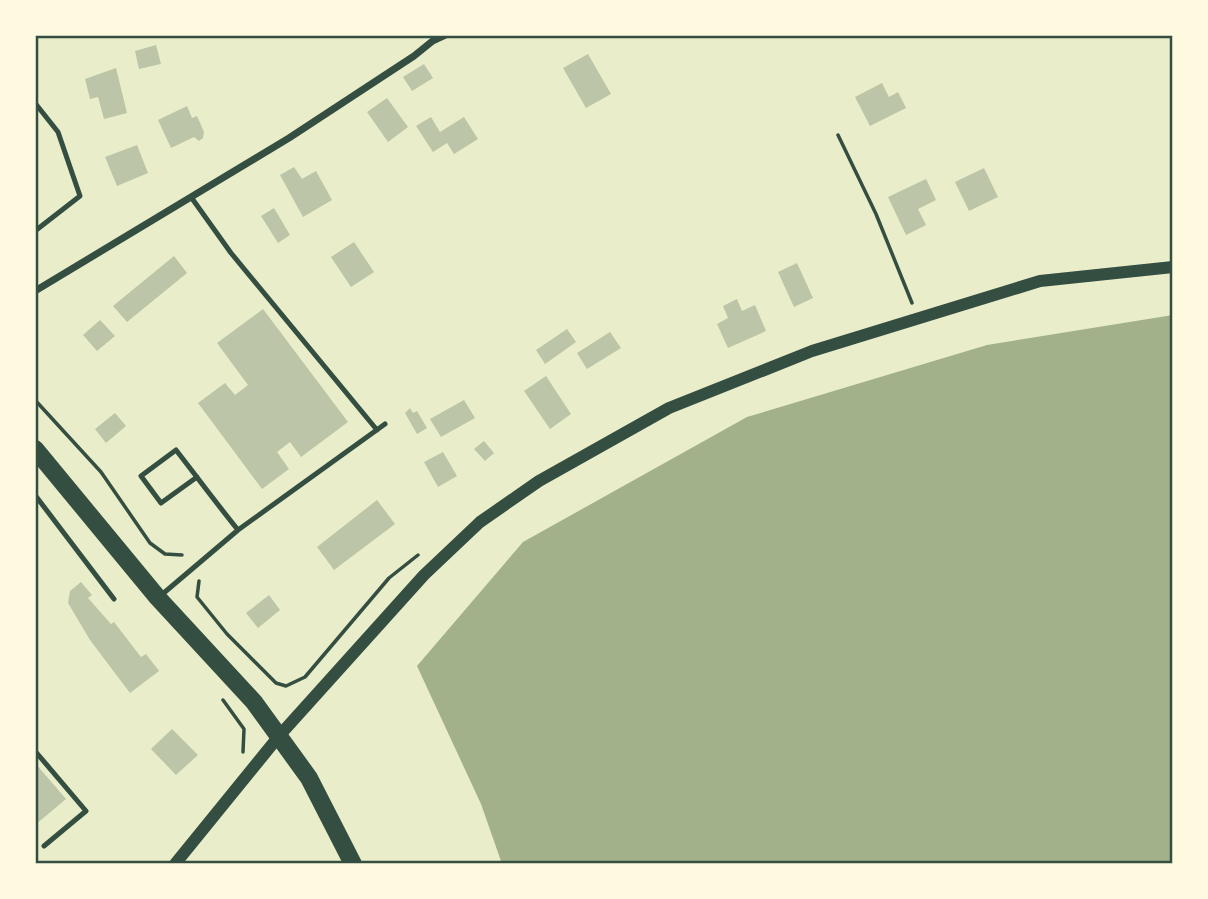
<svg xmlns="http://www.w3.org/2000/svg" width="1208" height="899" viewBox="0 0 1208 899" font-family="'PT Serif',serif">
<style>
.water{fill:#a3b18a}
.building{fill:#bcc5a7}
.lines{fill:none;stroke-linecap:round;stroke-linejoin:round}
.path{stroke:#344e41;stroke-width:3.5}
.service{stroke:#344e41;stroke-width:5}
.minor{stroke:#344e41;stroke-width:7}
.tertiary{stroke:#344e41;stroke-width:12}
.primary{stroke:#344e41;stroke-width:18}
.neatline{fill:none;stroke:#344e41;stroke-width:2.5}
</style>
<rect width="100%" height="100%" fill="#e9edc9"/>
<path class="water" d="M1173,315V864H502L481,804L417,666L523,542L747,417L987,345Z"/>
<path class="building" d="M156,45L161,64L139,69L135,51Z
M588,54L611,94L586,108L563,68Z
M424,64L433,78L412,91L403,77Z
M116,68L127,113L104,119L98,97L90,99L85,79Z
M882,83L889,97L898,92L906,108L870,126L855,97Z
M387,98L408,127L388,142L367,112Z
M187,106L192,118L197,116L204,132L203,138L199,141L194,137L171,148L158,120Z
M431,117L440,132L464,117L478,139L454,154L447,143L433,152L416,126Z
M137,145L148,173L117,186L105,157Z
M294,167L302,179L316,171L332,200L303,217L280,175Z
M984,168L998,197L969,211L955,182Z
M926,179L936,200L918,209L926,225L906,235L888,197Z
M274,208L290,235L278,243L261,216Z
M354,242L374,272L351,287L331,257Z
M174,256L187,273L127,322L113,306Z
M797,263L813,298L794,307L778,272Z
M737,299L742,311L755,305L766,331L728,348L717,324L728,318L723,306Z
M263,309L348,422L301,457L290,442L277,452L289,469L262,489L198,403L225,383L235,395L248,385L217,343Z
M100,320L115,336L97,351L83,335Z
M567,329L576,342L545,364L536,350Z
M610,332L621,348L587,369L577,353Z
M546,376L571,414L550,429L524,391Z
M464,400L475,418L441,437L430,419Z
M410,408L413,413L417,411L427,428L417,434L405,413Z
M115,413L126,426L106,443L95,429Z
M484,441L494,453L485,461L474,449Z
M443,452L457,476L438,487L424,462Z
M377,500L395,524L334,570L317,547Z
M81,582L92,595L88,598L111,624L114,622L141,657L146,654L159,671L130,693L90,640L68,603L70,591Z
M269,595L280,610L258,628L246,613Z
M172,729L198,755L176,775L151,749Z
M35,763L66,799L35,825Z"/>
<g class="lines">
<path class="path" d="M838,135L876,214L912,303
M35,400L101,472L150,543L165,554L182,555
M199,581L197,597L227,634L276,683L286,686L305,677L389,578L418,555
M223,700L244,729L243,752"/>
<path class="service" d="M435,41L448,35
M35,103L58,132L80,196L35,231
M191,197L231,253L377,430
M197,477L161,503L141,476L176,450C197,477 217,504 238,530
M35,495L114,599
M159,597L238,530L385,424
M35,751L86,811L44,846"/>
<path class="minor" d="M35,291L289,138L414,56L440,35"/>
<path class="tertiary" d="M175,864L279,736L424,575L480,522L539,481L669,408L812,351L1040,281L1173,267"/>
<path class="primary" d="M35,449L158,598L254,702L309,778L353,864"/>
</g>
<rect width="1208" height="899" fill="none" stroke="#fefae0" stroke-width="74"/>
<rect x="37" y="37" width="1134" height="825" class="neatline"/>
</svg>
